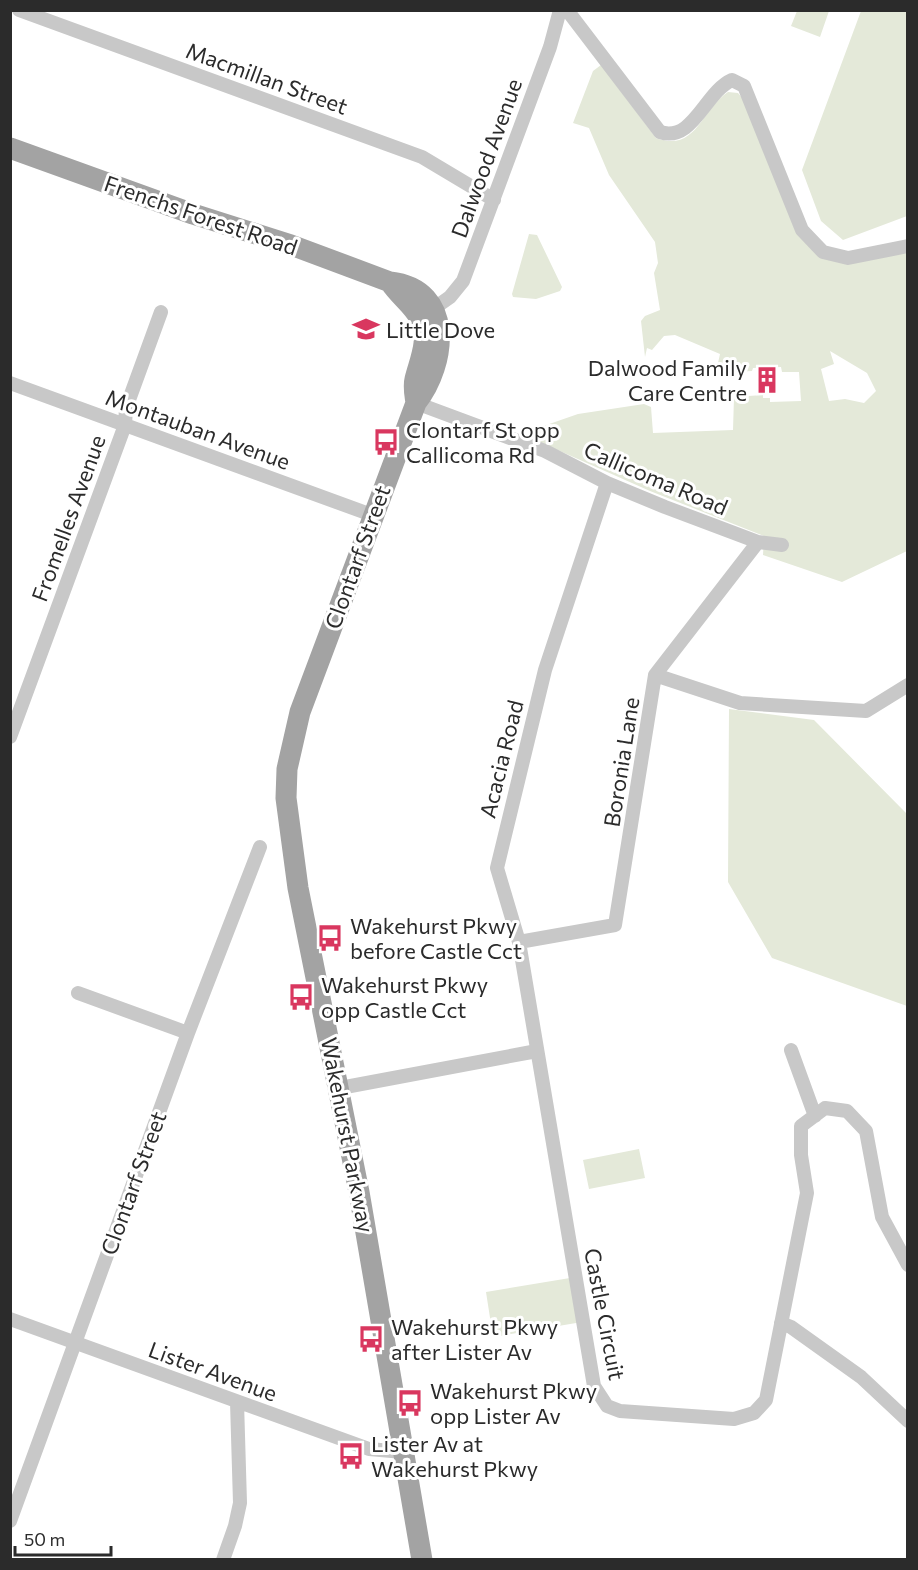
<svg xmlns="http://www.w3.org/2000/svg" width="918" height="1570" viewBox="0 0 918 1570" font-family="Commissioner,sans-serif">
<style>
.green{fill:#e4e9d9;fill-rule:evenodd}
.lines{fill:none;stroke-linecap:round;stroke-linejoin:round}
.street{stroke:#c8c8c8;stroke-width:14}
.primary{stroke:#a3a3a3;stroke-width:21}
.labels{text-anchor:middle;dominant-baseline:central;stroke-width:6;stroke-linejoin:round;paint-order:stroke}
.street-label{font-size:22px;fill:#2b2b2b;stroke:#fff}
.poi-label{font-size:22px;fill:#2b2b2b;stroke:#fff;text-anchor:start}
</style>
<rect width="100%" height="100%" fill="#fff"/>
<path class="green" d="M797,11H829L820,37L791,26Z
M861,11H907V216L843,240L821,221L802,170Z
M601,65L656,138C696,153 701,110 728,92L738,93L743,99L817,252H907V551L842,582L763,555L764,536L650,491L526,436L532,430L578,414L644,404L651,407L653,433L733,430L734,397L763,395V398H770V402L801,401L799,372H782L781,367L753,368L752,371L734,372L732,379L727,365L718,363L720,354L675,335L664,336L652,350L647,348L645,357L641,321L645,316L660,310L654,273L658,263L655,242L609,175L589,128L573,123L593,71ZM830,351L867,373L876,391L864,403L845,399L829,401L821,369L834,364Z
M529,234L537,235L562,287L560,291L536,299L513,297L512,294Z
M729,709L814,720L907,814V1006L772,958L728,882Z
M639,1149L645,1178L589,1189L583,1160Z
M576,1277L582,1322L493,1337L486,1292Z"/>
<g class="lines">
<path class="street" d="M19,10L422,157L494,200
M567,10L660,132C693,143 705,92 732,80L744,86L802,230L823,252L848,258L908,246
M426,314L450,297L463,281L550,47L560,10
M10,383L372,515
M416,403L545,451L607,483L665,507L758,542L782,545
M607,483L545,670L497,868L519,942L594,1386L607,1406L620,1411L734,1419L754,1413L766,1400L807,1193L801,1155V1126L825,1108L847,1111L866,1131L882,1217L908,1265
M655,675L740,703L866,711L908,685
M10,737L125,425L126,408L161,312
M519,942L615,925L655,675L758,542
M78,993L188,1033
M791,1050L815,1116
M340,1088L537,1051
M10,1319L369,1449L403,1452
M781,1323L791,1327L861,1377L908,1421
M10,1521L188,1033L260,847
M223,1560L235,1526L240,1503L237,1402"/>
<path class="primary" d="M10,148L193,214L291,245L390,282C455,289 447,364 416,403L300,712L287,769L286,798L298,888L359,1192L422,1560
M390,282C399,296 413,305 420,319C430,340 420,359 415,379C413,387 415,395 416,403"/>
</g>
<defs>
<symbol id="school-bare" viewBox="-9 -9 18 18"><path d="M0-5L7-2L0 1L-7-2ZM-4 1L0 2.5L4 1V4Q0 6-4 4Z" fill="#d9375f" stroke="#fff" stroke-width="2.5" paint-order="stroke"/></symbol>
<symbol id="building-bare" viewBox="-9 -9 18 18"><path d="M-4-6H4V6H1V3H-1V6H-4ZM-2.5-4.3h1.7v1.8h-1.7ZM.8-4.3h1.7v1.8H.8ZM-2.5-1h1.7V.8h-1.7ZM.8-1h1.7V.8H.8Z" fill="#d9375f" stroke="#fff" stroke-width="2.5" paint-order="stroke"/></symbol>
<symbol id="bus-bare" viewBox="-9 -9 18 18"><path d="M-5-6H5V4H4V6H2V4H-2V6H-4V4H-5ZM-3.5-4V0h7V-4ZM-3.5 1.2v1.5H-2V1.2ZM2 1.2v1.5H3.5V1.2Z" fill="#d9375f" stroke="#fff" stroke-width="2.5" paint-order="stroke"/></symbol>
</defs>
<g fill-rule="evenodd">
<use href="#school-bare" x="347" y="310" width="38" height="38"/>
<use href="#building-bare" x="748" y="361" width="38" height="38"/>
<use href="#bus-bare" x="367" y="423" width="38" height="38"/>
<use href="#bus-bare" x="311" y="919" width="38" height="38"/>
<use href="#bus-bare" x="282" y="978" width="38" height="38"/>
<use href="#bus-bare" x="352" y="1320" width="38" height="38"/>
<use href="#bus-bare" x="391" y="1384" width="38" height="38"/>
<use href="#bus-bare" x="332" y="1437" width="38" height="38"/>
</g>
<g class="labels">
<g class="street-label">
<text transform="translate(267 78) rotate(20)">Macmillan Street</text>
<text transform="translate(486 158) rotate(-70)">Dalwood Avenue</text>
<text transform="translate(201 215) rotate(19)">Frenchs Forest Road</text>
<text transform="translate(198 429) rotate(20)">Montauban Avenue</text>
<text transform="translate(656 478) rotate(23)">Callicoma Road</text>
<text transform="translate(68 518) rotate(-70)">Fromelles Avenue</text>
<text transform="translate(357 557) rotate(-70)">Clontarf Street</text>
<text transform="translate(501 759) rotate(-76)">Acacia Road</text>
<text transform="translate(621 762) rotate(-81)">Boronia Lane</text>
<text transform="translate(348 1135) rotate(79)">Wakehurst Parkway</text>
<text transform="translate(133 1183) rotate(-70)">Clontarf Street</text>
<text transform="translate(605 1314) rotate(79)">Castle Circuit</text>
<text transform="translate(213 1371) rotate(20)">Lister Avenue</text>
</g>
<g class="poi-label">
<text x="386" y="329">Little Dove</text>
<text x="747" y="367" text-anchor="end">Dalwood Family<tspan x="747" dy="25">Care Centre</tspan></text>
<text x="406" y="429">Clontarf St opp<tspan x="406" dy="25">Callicoma Rd</tspan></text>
<text x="350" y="925">Wakehurst Pkwy<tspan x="350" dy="25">before Castle Cct</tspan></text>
<text x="321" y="984">Wakehurst Pkwy<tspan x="321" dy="25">opp Castle Cct</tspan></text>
<text x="391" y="1326">Wakehurst Pkwy<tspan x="391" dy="25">after Lister Av</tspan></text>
<text x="430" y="1390">Wakehurst Pkwy<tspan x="430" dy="25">opp Lister Av</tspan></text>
<text x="371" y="1443">Lister Av at<tspan x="371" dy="25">Wakehurst Pkwy</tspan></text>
</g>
</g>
<rect width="918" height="1570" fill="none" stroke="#2b2b2b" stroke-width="24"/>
<path d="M15 1546v9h96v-9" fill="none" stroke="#2b2b2b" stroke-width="3"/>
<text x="24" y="1546" font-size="18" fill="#2b2b2b" stroke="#ffffff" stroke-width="4.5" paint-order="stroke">50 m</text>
</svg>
